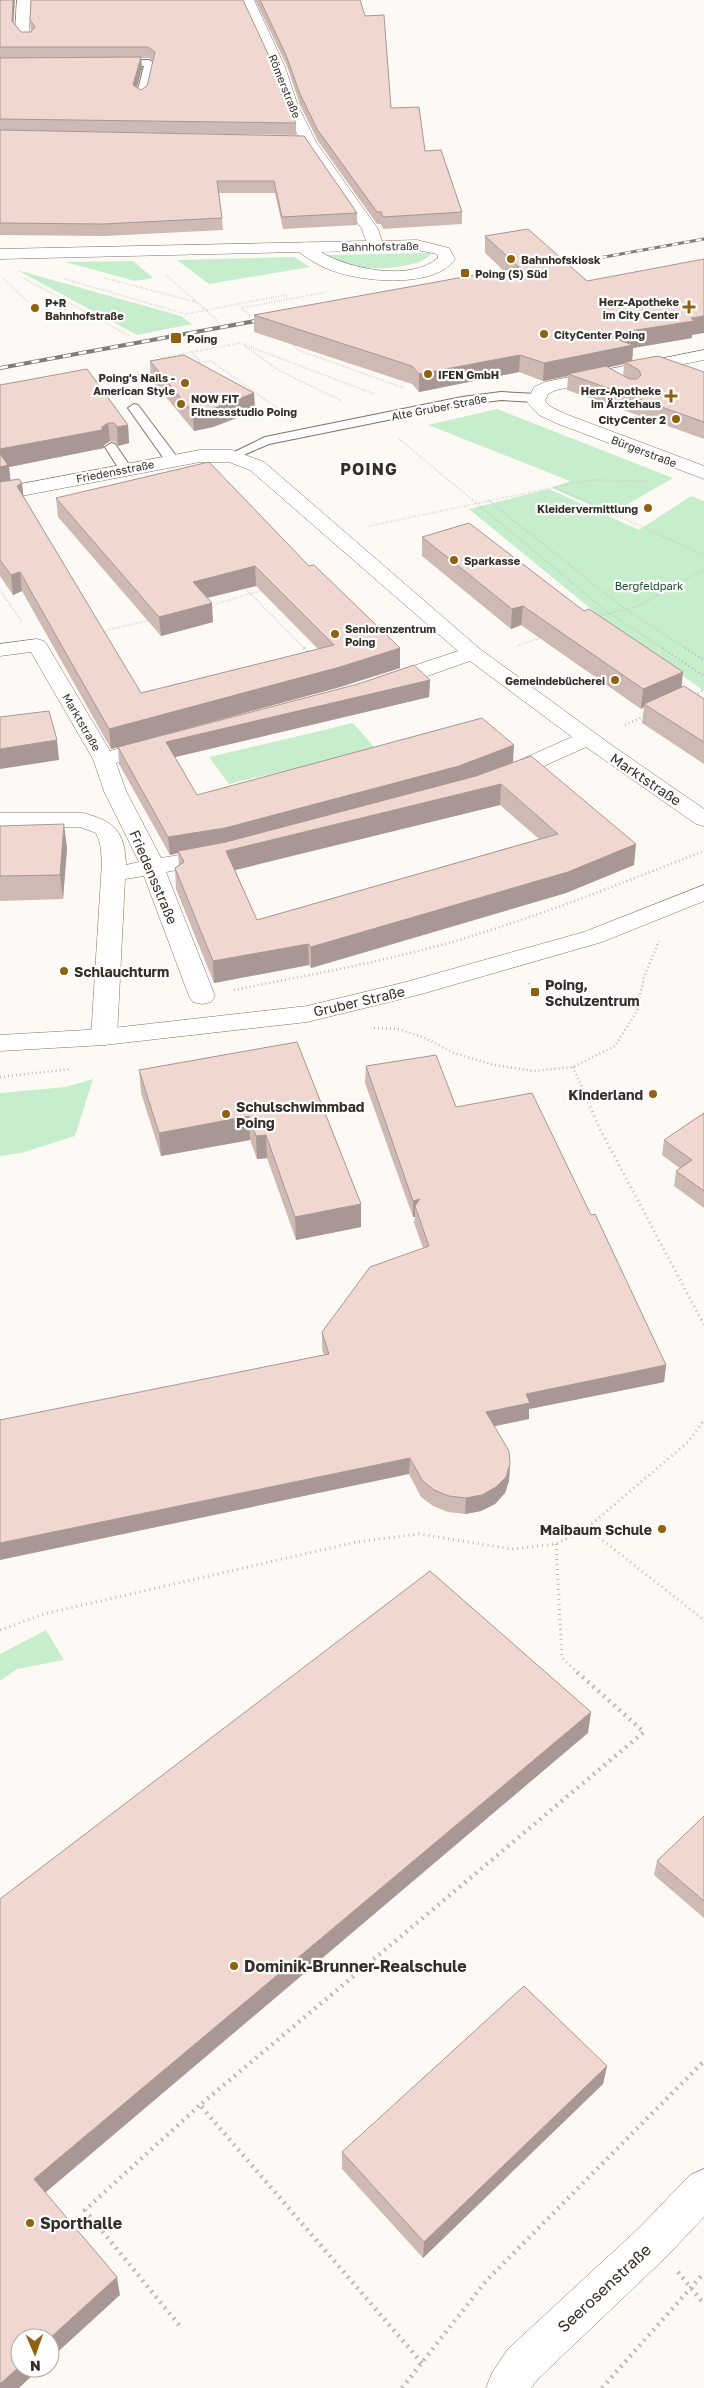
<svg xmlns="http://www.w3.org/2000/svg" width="704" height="2388" viewBox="0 0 704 2388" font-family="'Golos Text',sans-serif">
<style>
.green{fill:#c6eecd}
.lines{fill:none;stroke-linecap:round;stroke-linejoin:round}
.service-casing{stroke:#827365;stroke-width:2}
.minor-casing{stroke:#827365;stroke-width:1}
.tertiary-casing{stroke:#827365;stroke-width:1}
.path-far3{stroke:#bfbab6;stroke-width:2;stroke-dasharray:0.5 2;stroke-linecap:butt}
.path-far2{stroke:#bfbab6;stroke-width:2.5;stroke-dasharray:1 3;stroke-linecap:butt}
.path-far1{stroke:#bfbab6;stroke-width:3;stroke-dasharray:1 4;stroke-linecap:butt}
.path{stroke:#bfbab6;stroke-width:4.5;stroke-dasharray:2 5;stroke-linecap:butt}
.service{fill:#fff;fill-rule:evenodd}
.minor{fill:#fff;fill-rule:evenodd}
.tertiary{fill:#fff;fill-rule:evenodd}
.rail-far1-casing{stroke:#827c77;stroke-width:3}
.rail-casing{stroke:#827c77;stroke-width:4}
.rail-far1{stroke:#fff;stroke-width:2;stroke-dasharray:6;stroke-linecap:butt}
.rail{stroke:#fff;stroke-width:2.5;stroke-dasharray:8;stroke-linecap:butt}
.wall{fill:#cebab3;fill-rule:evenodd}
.shaded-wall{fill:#a89792}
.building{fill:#f0d8d0;stroke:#a89792;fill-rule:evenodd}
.poi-dot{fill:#91610f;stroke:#fff;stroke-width:2}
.labels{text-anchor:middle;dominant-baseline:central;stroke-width:4.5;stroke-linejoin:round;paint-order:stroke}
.far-street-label{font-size:11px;fill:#352e28;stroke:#fff}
.far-poi-label{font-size:11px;font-weight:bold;fill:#352e28;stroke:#fff;text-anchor:start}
.far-park-label{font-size:11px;fill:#195029;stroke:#fff}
.street-label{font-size:14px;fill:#352e28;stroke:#fff}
.poi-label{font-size:14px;font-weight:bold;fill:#352e28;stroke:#fff;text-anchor:start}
.far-district-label{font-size:16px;font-weight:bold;letter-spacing:1px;fill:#352e28;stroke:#fff}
.near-poi-label{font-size:16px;font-weight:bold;fill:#352e28;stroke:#fff;text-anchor:start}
.near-street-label{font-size:16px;fill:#352e28;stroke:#fff}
</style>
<rect width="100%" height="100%" fill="#fdfaf6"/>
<path class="green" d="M431,253C424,269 367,270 352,267C342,265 335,260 326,255Z
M294,257L310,267L209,284L177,260Z
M133,261L153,278L135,281L65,262Z
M17,270L181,316L192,324L137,335Z
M497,409L673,478L611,514L552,488L570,481L428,425Z
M549,489L639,530L691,496L704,501V691L597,614L469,509Z
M353,723L376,749L229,784L209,757Z
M93,1079L75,1136L21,1153L0,1156V1093L65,1087Z
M46,1630L64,1660L17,1669L0,1681V1654Z"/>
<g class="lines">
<defs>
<path id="service" d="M149,60L154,63L146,97L141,100L136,97L144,66H117L112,63L117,60Z
M501,392L537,394L543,398L537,402L501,400L462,405L269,444L232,460L226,456L265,437L462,397Z
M134,404L138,405L177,457L178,460L177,463H167L128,408Z
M111,443L115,444L132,469L131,472L126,473L121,472L105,447Z"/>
<path id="minor" d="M17,0H31L29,32L34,38L32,41H22L15,32Z
M240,0H254L285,67L298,106L316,142L378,229L382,241L417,240L449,248L455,259C435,289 363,282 333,271C321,267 310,260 299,252L0,259V249L366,241L362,229L301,142L284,106L271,67ZM417,250L437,254L438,258C411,282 348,269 321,252Z
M704,350V360L556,390L548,394L545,401L551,407L568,415L704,466V479L556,423L539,415L527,402L534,387L545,382Z
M200,450H232L264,462L480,649L610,744L704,809V826L696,824L586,747L511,781L503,783L495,781L492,776L495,771L572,737L470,661L393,688L385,689L377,688L374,683L377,678L458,651L250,470L229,462H200L0,500V488Z
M37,639L44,641L47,645L110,751L153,739L161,741L164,746L161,751L116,763L126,791L161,858L216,849L224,851L228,856L224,861L166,872L215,996L211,1002L202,1004L193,1002L189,996L144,876L125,879L117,1037L113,1043L104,1045L95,1043L91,1037L102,862L100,843L96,833L80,827H0V813H83C114,821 125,831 126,865L139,862L104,791L93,759L31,652L0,656V644Z
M704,2169V2217L667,2256L538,2379L531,2388H486L492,2373L508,2349L639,2228L690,2175Z"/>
<path id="tertiary" d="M704,885V901L602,942L418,995L307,1022L104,1045L0,1051V1035L104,1029L307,1006L406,982L584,932Z"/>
</defs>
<use href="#service" class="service-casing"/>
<use href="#minor" class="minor-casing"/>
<use href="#tertiary" class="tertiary-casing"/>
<path class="path-far3" d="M166,275L217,320
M105,278L196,302
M4,279L29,303
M25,279L130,336
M65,279L185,314L285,295L288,299
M250,315L241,308L327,292
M292,343L298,350L404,388
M245,346L280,371L342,401
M191,352L200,361
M157,355L160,358L240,343L374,394
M194,363L211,361L284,413
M94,384L154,371
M399,439L609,613L664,649
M554,487L704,555
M488,500L625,609L687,649
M369,526L589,480L647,481
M242,585L305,649
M0,590L22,622
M209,606L263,590
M598,616L639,606L704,569
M100,632L150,620
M517,646L543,637"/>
<path class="path-far2" d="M304,648L310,654
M662,648L704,676
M685,648L704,660
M694,695L704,690
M625,725L647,715
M529,983L535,992
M234,990C308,975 383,962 455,941C540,916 622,883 704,851
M374,1028L398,1029L423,1037L454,1053L494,1065L534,1071L573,1067L615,1046L637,1011L644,977L659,941
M573,1067L589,1103
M0,1077L70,1069"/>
<path class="path-far1" d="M588,1102L600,1129L704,1325
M587,1528L704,1620
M556,1544L562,1658L578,1673
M0,1630L44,1614L356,1542L419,1534L512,1549L556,1544L587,1528L688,1442L704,1420"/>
<path class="path" d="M678,2272L704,2304
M179,2325L85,2210L200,2105
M422,2363L200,2105L644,1732L577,1672
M402,2388L486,2281L704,2061
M602,2388L704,2273"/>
<use href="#service" class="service"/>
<use href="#minor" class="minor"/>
<use href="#tertiary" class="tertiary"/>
<defs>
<path id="rail-far1" d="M554,266L704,239"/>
<path id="rail" d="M0,368L266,319"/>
</defs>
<use href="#rail-far1" class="rail-far1-casing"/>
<use href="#rail" class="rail-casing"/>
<use href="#rail-far1" class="rail-far1"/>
<use href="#rail" class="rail"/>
</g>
<path class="wall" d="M0,0L14,23L21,32H31L30,20L31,0L282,95L296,123V135L96,132L304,136L357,213V225L283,229L275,193H219L222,218L223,230L104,236L0,235ZM141,58H149L153,61L147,86L141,90L137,87L142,68Z
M255,0H360L391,108L425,151L462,212V224L383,229L381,224H377L318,141L300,105L287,66Z
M485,236L587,281L692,335V338L633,348L632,361L704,372V439L567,390L568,376L543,381L519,372L419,392L412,384L254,332V315L503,270L485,253ZM624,364L623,376L608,367Z
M150,361L254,393L255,411L213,427L194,431L151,379Z
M0,385L128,425L129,443L118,446L115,442L110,441L104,445V448L9,467L10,480L22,483L23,496L141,693L318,649L256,586L207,598L213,622L161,636L58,517L56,498L309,566L400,648V668L340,687L111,749L22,591L13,595L0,576Z
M422,537L682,687L704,699V764L642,723L644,707L641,709L521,625L511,629L422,556Z
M430,680L429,697L175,757L197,795L513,762L634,865L566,893L311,968L309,965L214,983L176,889L175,868L179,865L178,853L170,855L119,764L118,747ZM500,805L539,839L257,920L235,870Z
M0,826L67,848L63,899L0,901Z
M297,1042L361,1227L296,1240L267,1158L257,1159L250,1140L161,1156L141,1093L139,1070Z
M366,1066L456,1107L591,1215L666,1365L664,1382L529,1409V1419L494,1426L510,1464L509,1481L505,1493L495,1504L481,1511L465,1514L448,1512L433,1506L421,1497L409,1474L324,1355L322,1349V1332L423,1248L414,1223L415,1217H413L365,1083Z
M704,1113V1208L674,1186L676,1171L681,1169L662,1155L664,1140Z
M704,1816V1918L654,1875L657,1861Z
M607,2066L603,2084L423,2258L342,2169V2152Z"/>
<path class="shaded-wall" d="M13,0H15L13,32L12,21Z
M141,57L142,68L134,97L133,85Z
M704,316V333L692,335V338L633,348L632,363L625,362L624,364L572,375L568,374V376L543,381L544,363L605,335Z
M520,355L519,372L419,392V374Z
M254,393L255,411L213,427L194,431L193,413Z
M108,423L110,441L104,445V448L9,467L11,484L0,486V449L102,427Z
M128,425L129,443L118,446L117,427Z
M22,483L24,502L17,486Z
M255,566L256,586L194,601L193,582Z
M20,572L22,591L13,595L11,575Z
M212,603L213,622L161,636L159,617Z
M523,606L521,625L511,629L512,609Z
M400,648V668L340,687L111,749L109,729Z
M683,672L681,692L644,704V707L641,709L643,689Z
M430,680L429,697L167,759L166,742Z
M57,740L59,760L0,769V749Z
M514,745L513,762L458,783L226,845L178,851V853L170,855L168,837Z
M501,784L500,805L227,872L226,851Z
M64,824L67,848L63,899L60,875Z
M636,844L634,865L566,893L311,968V947Z
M308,944L309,965L214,983L213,961Z
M249,1116L250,1140L161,1156L159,1133Z
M266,1135L267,1158L257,1159L256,1136Z
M420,1199L415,1206V1217H413V1201Z
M361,1204V1227L296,1240L295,1217Z
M666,1365L664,1382L529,1409V1419L485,1428L486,1412L526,1394Z
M410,1458L409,1474L0,1560V1543Z
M510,1464L509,1481L505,1493L495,1504L481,1511L465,1514L466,1498Z
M591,1712L588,1733L39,2198L34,2179Z
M607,2066L603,2084L423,2258L424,2242Z
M117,2277L120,2295L50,2359V2338Z
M20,2366V2368H40L19,2388H0V2384Z"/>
<path class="building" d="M0,0H13L12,21L21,32H31L35,27L30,20L31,0H243L269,56L282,95L296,123L0,119V58L141,57L133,85L141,90L147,86L155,52L148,47H0Z
M260,0H360L365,16L384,15L391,108L419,107L425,151L441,150L462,212L383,217L381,212H377L317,129L300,94L286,55Z
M0,130L304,136L357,213L282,217L274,181H217L222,218L103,224L0,223Z
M528,229L587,281L704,259V316L691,318L694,321L605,335L633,345L544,363L520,355L419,374L412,366L254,315L519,267L485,236Z
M184,355L254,393L212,409L193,413L150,361Z
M658,356L704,372V422L568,374L606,366L629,379H637L641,375L639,370L625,362Z
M87,369L128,425L117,427L114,423H108L102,427V430L0,449V385Z
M0,454L8,465L0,467Z
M209,462L309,566L314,565L400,648L340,667L109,729L20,572L11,575L0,560V482L19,479L22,483L17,486L141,693L334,645L255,566L193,582L212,603L159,617L56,498Z
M469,523L584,611L589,609L683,672L643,689L523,606L512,609L422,537Z
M414,665L430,680L166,742L197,795L482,718L514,745L459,766L225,828L168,837L118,747L358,684Z
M684,686L704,699V742L644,704Z
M49,711L57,740L0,749V717Z
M531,756L636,844L568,872L311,947L308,944L213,961L175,868L184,862L178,851L226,842L476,776ZM501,784L558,834L257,920L226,851Z
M64,824L60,875L0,876V826Z
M297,1042L361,1204L295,1217L266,1135L256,1136L249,1116L159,1133L139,1070Z
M436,1055L456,1107L532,1093L591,1215L595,1214L666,1365L526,1394L530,1403L486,1412L509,1451L510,1464L506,1477L496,1487L482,1495L466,1498L449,1496L434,1490L422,1480L410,1458L0,1543V1420L329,1354L322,1332L370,1267L429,1246L415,1206L420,1199L413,1201L366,1066Z
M704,1113V1191L676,1171L692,1160L664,1140Z
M430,1571L591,1712L34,2179L117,2277L50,2338H20V2366L0,2384V1899Z
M704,1816V1901L657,1861Z
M524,1986L607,2066L424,2242L342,2152Z"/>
<g class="poi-dot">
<circle cx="511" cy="259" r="5"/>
<rect x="460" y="268" width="10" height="10" rx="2.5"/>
<path d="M686.5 299.5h5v5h5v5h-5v5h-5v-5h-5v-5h5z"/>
<circle cx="35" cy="308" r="5"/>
<circle cx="544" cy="334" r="5"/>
<rect x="170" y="332" width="12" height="12" rx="2.5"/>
<circle cx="428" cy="374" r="5"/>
<circle cx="185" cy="383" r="5"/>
<path d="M668.5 388.5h5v5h5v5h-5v5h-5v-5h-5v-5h5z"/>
<circle cx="181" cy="404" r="5"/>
<circle cx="676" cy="419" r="5"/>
<circle cx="648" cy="508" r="5"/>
<circle cx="454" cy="560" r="5"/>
<circle cx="335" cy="634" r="5"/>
<circle cx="615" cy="680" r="5"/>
<circle cx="64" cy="971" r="5"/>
<rect x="530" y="987" width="10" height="10" rx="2.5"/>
<circle cx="653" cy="1094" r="5"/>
<circle cx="226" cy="1114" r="5"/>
<circle cx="662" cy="1529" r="5"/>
<circle cx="234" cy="1966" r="5"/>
<circle cx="30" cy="2223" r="5"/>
</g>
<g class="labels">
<g class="far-street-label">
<text transform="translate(285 86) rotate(68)">Römerstraße</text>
<text transform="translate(380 246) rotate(-1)">Bahnhofstraße</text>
<text transform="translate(439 407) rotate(-11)">Alte Gruber Straße</text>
<text transform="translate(644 451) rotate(21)">Bürgerstraße</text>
<text transform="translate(115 471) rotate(-11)">Friedensstraße</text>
<text transform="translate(82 722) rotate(60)">Marktstraße</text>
</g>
<g class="far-poi-label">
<text x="521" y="259">Bahnhofskiosk</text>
<text x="475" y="273">Poing (S) Süd</text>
<text x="679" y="301" text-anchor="end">Herz-Apotheke<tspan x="679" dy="13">im City Center</tspan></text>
<text x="45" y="302">P+R<tspan x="45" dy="13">Bahnhofstraße</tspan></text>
<text x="554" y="334">CityCenter Poing</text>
<text x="187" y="338">Poing</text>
<text x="438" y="374">IFEN GmbH</text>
<text x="175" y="377" text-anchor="end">Poing's Nails -<tspan x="175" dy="13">American Style</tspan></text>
<text x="661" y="390" text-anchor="end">Herz-Apotheke<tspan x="661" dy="13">im Ärztehaus</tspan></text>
<text x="191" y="398">NOW FIT<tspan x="191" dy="13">Fitnessstudio Poing</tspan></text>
<text x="666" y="419" text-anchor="end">CityCenter 2</text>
<text x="638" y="508" text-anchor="end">Kleidervermittlung</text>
<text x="464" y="560">Sparkasse</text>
<text x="345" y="628">Seniorenzentrum<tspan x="345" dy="13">Poing</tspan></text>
<text x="605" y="680" text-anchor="end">Gemeindebücherei</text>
</g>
<g class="far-park-label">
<text x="649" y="585">Bergfeldpark</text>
</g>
<g class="street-label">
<text transform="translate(646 779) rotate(34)">Marktstraße</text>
<text transform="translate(154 877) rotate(67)">Friedensstraße</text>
<text transform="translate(359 1001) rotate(-13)">Gruber Straße</text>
</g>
<g class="poi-label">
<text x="74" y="971">Schlauchturm</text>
<text x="545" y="984">Poing,<tspan x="545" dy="16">Schulzentrum</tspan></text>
<text x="643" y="1094" text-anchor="end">Kinderland</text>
<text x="236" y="1106">Schulschwimmbad<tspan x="236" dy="16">Poing</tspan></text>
<text x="652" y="1529" text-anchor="end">Maibaum Schule</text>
</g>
<g class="far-district-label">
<text x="369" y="469">POING</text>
</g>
<g class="near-poi-label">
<text x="244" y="1966">Dominik-Brunner-Realschule</text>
<text x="40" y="2223">Sporthalle</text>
</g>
<g class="near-street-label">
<text transform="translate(604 2288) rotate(-43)">Seerosenstraße</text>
</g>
</g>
<g transform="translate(35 2353) rotate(178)"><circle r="24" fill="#ffffff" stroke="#aeaba9"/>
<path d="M0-4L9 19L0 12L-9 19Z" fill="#91610f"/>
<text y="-8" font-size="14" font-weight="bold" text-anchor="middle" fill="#352e28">N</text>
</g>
</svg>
